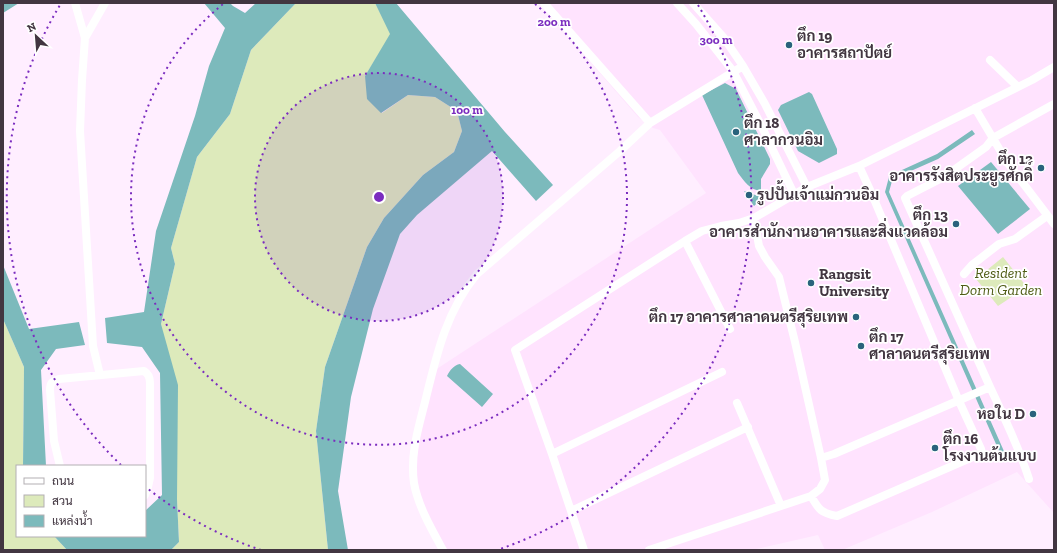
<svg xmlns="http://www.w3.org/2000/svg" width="1057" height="553" viewBox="0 0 1057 553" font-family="'Zilla Slab',Sarabun,serif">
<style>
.built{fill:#ffe3fe}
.green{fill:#ddeabb}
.water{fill:#7cbabc}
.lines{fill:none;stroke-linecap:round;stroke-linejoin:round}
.minor{stroke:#fff;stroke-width:8}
.ring{fill:none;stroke:#7b2cbf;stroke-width:2;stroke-dasharray:2 4}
.poi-dot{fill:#29637c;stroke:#fff;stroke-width:1.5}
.labels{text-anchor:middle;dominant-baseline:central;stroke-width:3.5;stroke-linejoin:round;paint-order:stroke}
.poi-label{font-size:15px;font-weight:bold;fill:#423641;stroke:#fff;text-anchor:start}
.park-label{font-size:15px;font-style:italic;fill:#4e5b14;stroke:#fff}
.centre{fill:#7b2cbf;stroke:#fff;stroke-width:2}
.ring-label{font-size:12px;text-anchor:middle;font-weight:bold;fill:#7b2cbf;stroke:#fff;stroke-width:3.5;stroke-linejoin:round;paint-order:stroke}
</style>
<rect width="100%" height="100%" fill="#fef"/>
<path class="built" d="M539,3H1054V513L1017,472L932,512L842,550H825L818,535L752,550H441L413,485L429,374L706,193L660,130L653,128L638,117Z"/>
<path class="green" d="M296,3H375L391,34L365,76L382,113L408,95L435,97L457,111L462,131L454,152L423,175L384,218L367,247L325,367L316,431L328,550H171L179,542L177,499L161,324L175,264L171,248L197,157L230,114L251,50Z
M1003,257L1034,296L1019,292L998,306L976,279Z
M3,319L24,367L23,466H17V536H54L67,550H3Z"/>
<path class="water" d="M3,3H19L3,13Z
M204,3H230L233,6L245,13L256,3H296L251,50L230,114L197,157L171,248L175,264L161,324L178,385L177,499L179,542L171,550H67L54,536H145V511L162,495L160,373L142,347L107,343L105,318L144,312L156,231L195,116L209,66L225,28Z
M375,3H396L505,132L553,185L536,201L492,151L417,215L400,234L373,309L351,397L338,491L348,550H328L316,431L325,367L367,247L384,218L423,175L454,152L462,131L457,111L435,97L408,95L381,113L367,99L365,76L390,34Z
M725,83L736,89L770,159V164L761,179V191C750,190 744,181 738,173L702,95Z
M809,92L812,94L837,149V154L819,163L798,151L778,110L781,105Z
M972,130L975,134L938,159L895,178L892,181L889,192L1007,458L1003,460L885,192L889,177L891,175L937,154Z
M991,162L1030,209L998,234L958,186Z
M744,191L758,196L761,197L759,201L754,206Z
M3,265L29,329L79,322L85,345L56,349L41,370L46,466H23L24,367L3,319Z
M460,364L493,394L482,407L447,376C450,370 454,365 460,364Z"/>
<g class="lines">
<path class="minor" d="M75,3L85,38L82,80L80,131L93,346L100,375
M544,3L650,123
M677,3L696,24L733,71L760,123L794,194
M693,3L724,38L743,66L765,104L807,187
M85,38L105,3
M990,60L1018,87
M975,108L1007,162L1054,224
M685,241L730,329
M964,274L972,265L999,244L1015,239L1047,216
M990,387L905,198L907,196L944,177L986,147L993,138L1054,104
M737,403L781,506
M552,454L722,372
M821,458L834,454L990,387C1004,417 1019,447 1029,479
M60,466L54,441L50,390C50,383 52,381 59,379L144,371C149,374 150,378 150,383V478L148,487L145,495
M811,496C819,510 821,513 837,516L982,453L981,449L959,401L871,192L859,166
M571,511L748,427
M443,550C432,530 418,506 414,483C410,455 418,429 425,402C436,357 446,311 477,274L620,151L650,123L743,66
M584,550L552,454L515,350L685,241L702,231L721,226L739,223L754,218L807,187L859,166L1032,80L1054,67
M649,550L811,496L820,489L825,480L821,458L795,342L779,277L765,257L759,246L754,218"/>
</g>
<circle cx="379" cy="197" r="124" fill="#7b2cbf" fill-opacity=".12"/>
<g class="ring">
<circle cx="379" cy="197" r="124"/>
<path d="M535 4A248 248 0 1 1 223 4"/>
<path d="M261 550A372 372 0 0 1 147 488M121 465A372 372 0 0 1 60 5M698 5A372 372 0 0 1 497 550"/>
</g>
<g class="poi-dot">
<circle cx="789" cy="45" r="4"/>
<circle cx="736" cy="132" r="4"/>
<circle cx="1041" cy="168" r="4"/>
<circle cx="749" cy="195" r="4"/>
<circle cx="956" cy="224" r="4"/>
<circle cx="811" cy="283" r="4"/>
<circle cx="856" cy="317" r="4"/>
<circle cx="861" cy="346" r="4"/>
<circle cx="1033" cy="414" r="4"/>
<circle cx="935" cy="448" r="4"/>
</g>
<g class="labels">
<g class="poi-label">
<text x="797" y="36">ตึก 19<tspan x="797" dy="17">อาคารสถาปัตย์</tspan></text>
<text x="744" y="123">ตึก 18<tspan x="744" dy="17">ศาลากวนอิม</tspan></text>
<text x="1033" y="159" text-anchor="end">ตึก 12<tspan x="1033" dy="17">อาคารรังสิตประยูรศักดิ์</tspan></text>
<text x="757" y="195">รูปปั้นเจ้าแม่กวนอิม</text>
<text x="948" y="215" text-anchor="end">ตึก 13<tspan x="948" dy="17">อาคารสำนักงานอาคารและสิ่งแวดล้อม</tspan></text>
<text x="819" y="274">Rangsit<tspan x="819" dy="17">University</tspan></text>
<text x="848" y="317" text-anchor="end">ตึก 17 อาคารศาลาดนตรีสุริยเทพ</text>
<text x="869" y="337">ตึก 17<tspan x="869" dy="17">ศาลาดนตรีสุริยเทพ</tspan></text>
<text x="1025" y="414" text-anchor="end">หอใน D</text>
<text x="943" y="439">ตึก 16<tspan x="943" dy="17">โรงงานต้นแบบ</tspan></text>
</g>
<g class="park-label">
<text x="1001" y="273">Resident<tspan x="1001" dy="17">Dorm Garden</tspan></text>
</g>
</g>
<circle cx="379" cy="197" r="6" class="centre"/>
<g class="ring-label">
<text x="554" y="26">200 m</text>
<text x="716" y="44">300 m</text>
<text x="467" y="114">100 m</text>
</g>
<rect width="1057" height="553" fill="none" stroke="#423641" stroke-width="8"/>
<rect x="16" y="465" width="130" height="72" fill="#ffffff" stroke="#b3afb3"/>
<rect x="24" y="478" width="20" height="6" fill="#ffffff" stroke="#b3afb3"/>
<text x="52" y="485" font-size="12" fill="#423641">ถนน</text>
<rect x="24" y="495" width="20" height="12" fill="#ddeabb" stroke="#b3afb3"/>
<text x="52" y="505" font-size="12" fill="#423641">สวน</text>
<rect x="24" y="515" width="20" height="12" fill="#7cbabc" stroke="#b3afb3"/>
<text x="52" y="525" font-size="12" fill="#423641">แหล่งน้ำ</text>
<g transform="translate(36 36) rotate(334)" stroke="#ffffff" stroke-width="3" paint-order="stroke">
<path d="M0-3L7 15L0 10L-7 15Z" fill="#423641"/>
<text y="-6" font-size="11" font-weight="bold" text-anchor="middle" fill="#423641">N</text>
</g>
</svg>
